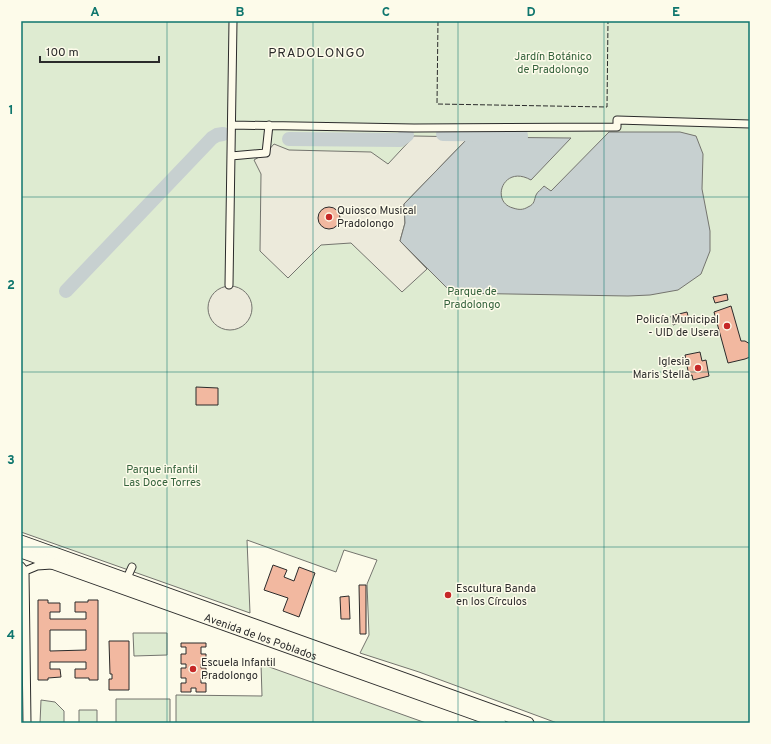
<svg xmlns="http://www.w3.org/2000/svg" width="771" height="744" viewBox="0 0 771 744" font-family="Overpass,sans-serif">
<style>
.green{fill:#deebd1;stroke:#74746e}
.parking{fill:#eceadb;stroke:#74746e}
.water{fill:#c7d0d0;stroke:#74746e}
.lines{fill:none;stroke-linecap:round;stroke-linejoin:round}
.river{stroke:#c7d0d0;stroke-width:14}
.building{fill:#f2b8a0;stroke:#2b2b2b;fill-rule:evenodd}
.street-casing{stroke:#2b2b2b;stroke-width:9}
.primary-casing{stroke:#2b2b2b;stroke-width:13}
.street{stroke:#fdfbea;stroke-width:7}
.primary{stroke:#fdfbea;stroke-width:11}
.fence{stroke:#2b2b2b;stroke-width:1;stroke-dasharray:5 2;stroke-linecap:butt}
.grid{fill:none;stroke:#0f766e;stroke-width:1;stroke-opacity:0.55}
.poi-dot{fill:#c62828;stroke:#fdfbea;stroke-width:1.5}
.labels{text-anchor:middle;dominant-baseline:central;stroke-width:3;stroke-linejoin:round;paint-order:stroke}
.park-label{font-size:11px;fill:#34623c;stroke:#fdfbea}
.poi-label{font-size:11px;fill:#2b2b2b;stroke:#fdfbea;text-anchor:start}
.street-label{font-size:11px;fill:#2b2b2b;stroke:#fdfbea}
.quarter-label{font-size:13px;letter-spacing:1px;fill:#2b2b2b;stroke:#fdfbea}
.neatline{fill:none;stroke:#0f766e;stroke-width:1.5}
.grid-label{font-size:13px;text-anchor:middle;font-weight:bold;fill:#0f766e}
</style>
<rect width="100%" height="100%" fill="#fdfbea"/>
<path class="green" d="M21,21H750V723H557L419,672L360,653L369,635L367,584L377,560L344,550L336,572L247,540L250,613L21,532Z
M133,633H167V655L134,656Z
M261,664L426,723H176V695L262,696Z
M116,699H170V723H116Z
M41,700L55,702L64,711V723H40Z
M79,710H97V723H79Z"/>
<path class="parking" d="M414,136L469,137L404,204L405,223L400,241L427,269L402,292L351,243L321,245L288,278L260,251L261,174L254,160L266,153L274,144L289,150L371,152L388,164Z
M208 308a22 22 0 1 1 44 0a22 22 0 1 1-44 0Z"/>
<path class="water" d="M609,132H680L696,136L703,154L702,189L710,231V251L701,274L678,290L650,295L628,296L452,293L400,241L405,223L404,204L469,137L571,138L531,180C503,164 490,202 513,208C519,210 523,210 528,207C535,204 534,200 536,195C537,192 542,189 544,186L551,191Z"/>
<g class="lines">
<path class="river" d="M443,134L521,135V137
M289,139L400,140L407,135
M66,291L212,138L217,135L223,134"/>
</g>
<path class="building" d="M318 218a11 11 0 1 1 22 0a11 11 0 1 1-22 0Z
M727,294L728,300L715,303L713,297Z
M731,306L741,341H745L750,344V357L745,359L728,363L714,312Z
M687,312L689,320L673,325L671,316Z
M700,352L702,361L706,360L709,376L693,380L692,375L689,376L685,355Z
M196,387L218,388V405H196Z
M273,565L287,570L284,577L294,581L299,567L315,573L299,617L283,611L288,598L264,590Z
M359,585H366V634H360Z
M349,596L350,619H341L340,597Z
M38,600H48V603H60V612H50V619H86V612H75V602H88V600H98V680H89V678H75V669H86V662H50V669H60L61,677L48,678V680H38ZM50,630H86V650L50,651Z
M109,641H129V690H109V679H112V674H110Z
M181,643H206V647H201V654H206V664H201V668H206V678H201V683H206V692H196V688H191V692H181V683H186V678H181V668H186V664H181V654H186V647H181Z"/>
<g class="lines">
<defs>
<path id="street" d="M232,125L414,128L617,127V120L750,124
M231,156L266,153L269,125
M229,285L233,21
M21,566L25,571L27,723
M25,571L37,566L52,565
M127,578L132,567"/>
<g id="primary">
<path d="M21,541L528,723"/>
<path id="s1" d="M21,552L500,723"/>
</g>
</defs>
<use href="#street" class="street-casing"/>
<use href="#primary" class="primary-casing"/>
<use href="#street" class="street"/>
<use href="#primary" class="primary"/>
<path class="fence" d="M438,21L437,104L607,107L608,21"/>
</g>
<path class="grid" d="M167,21V723M313,21V723M458,21V723M604,21V723M21,197H750M21,372H750M21,547H750"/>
<g class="poi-dot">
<circle cx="329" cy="217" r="4"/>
<circle cx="727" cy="326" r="4"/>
<circle cx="698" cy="368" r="4"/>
<circle cx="448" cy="595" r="4"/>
<circle cx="193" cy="669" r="4"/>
</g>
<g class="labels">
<g class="park-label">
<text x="553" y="57">Jardín Botánico<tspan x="553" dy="13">de Pradolongo</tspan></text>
<text x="472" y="292">Parque de<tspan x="472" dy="13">Pradolongo</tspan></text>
<text x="162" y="470">Parque infantil<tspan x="162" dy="13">Las Doce Torres</tspan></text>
</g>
<g class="poi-label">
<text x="337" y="211">Quiosco Musical<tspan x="337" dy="13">Pradolongo</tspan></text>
<text x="719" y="320" text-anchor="end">Policía Municipal<tspan x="719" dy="13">- UID de Usera</tspan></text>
<text x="690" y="362" text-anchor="end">Iglesia<tspan x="690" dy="13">Maris Stella</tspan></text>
<text x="456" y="589">Escultura Banda<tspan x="456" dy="13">en los Círculos</tspan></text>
<text x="201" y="663">Escuela Infantil<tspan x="201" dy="13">Pradolongo</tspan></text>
</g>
<g class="street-label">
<text stroke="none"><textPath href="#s1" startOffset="254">Avenida de los Poblados</textPath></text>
</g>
<g class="quarter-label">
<text x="317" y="54">PRADOLONGO</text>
</g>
</g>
<rect width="771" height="744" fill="none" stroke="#fdfbea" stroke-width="44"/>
<path d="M40 56v6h119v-6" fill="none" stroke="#2b2b2b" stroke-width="2"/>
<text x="46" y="56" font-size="12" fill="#2b2b2b" stroke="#fdfbea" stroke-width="3" paint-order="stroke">100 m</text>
<rect x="22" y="22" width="727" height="700" class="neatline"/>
<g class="grid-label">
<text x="95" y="16">A</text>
<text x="240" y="16">B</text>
<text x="386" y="16">C</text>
<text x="531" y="16">D</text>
<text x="676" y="16">E</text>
<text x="11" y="114">1</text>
<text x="11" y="289">2</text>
<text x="11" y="464">3</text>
<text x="11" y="639">4</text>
</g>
</svg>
